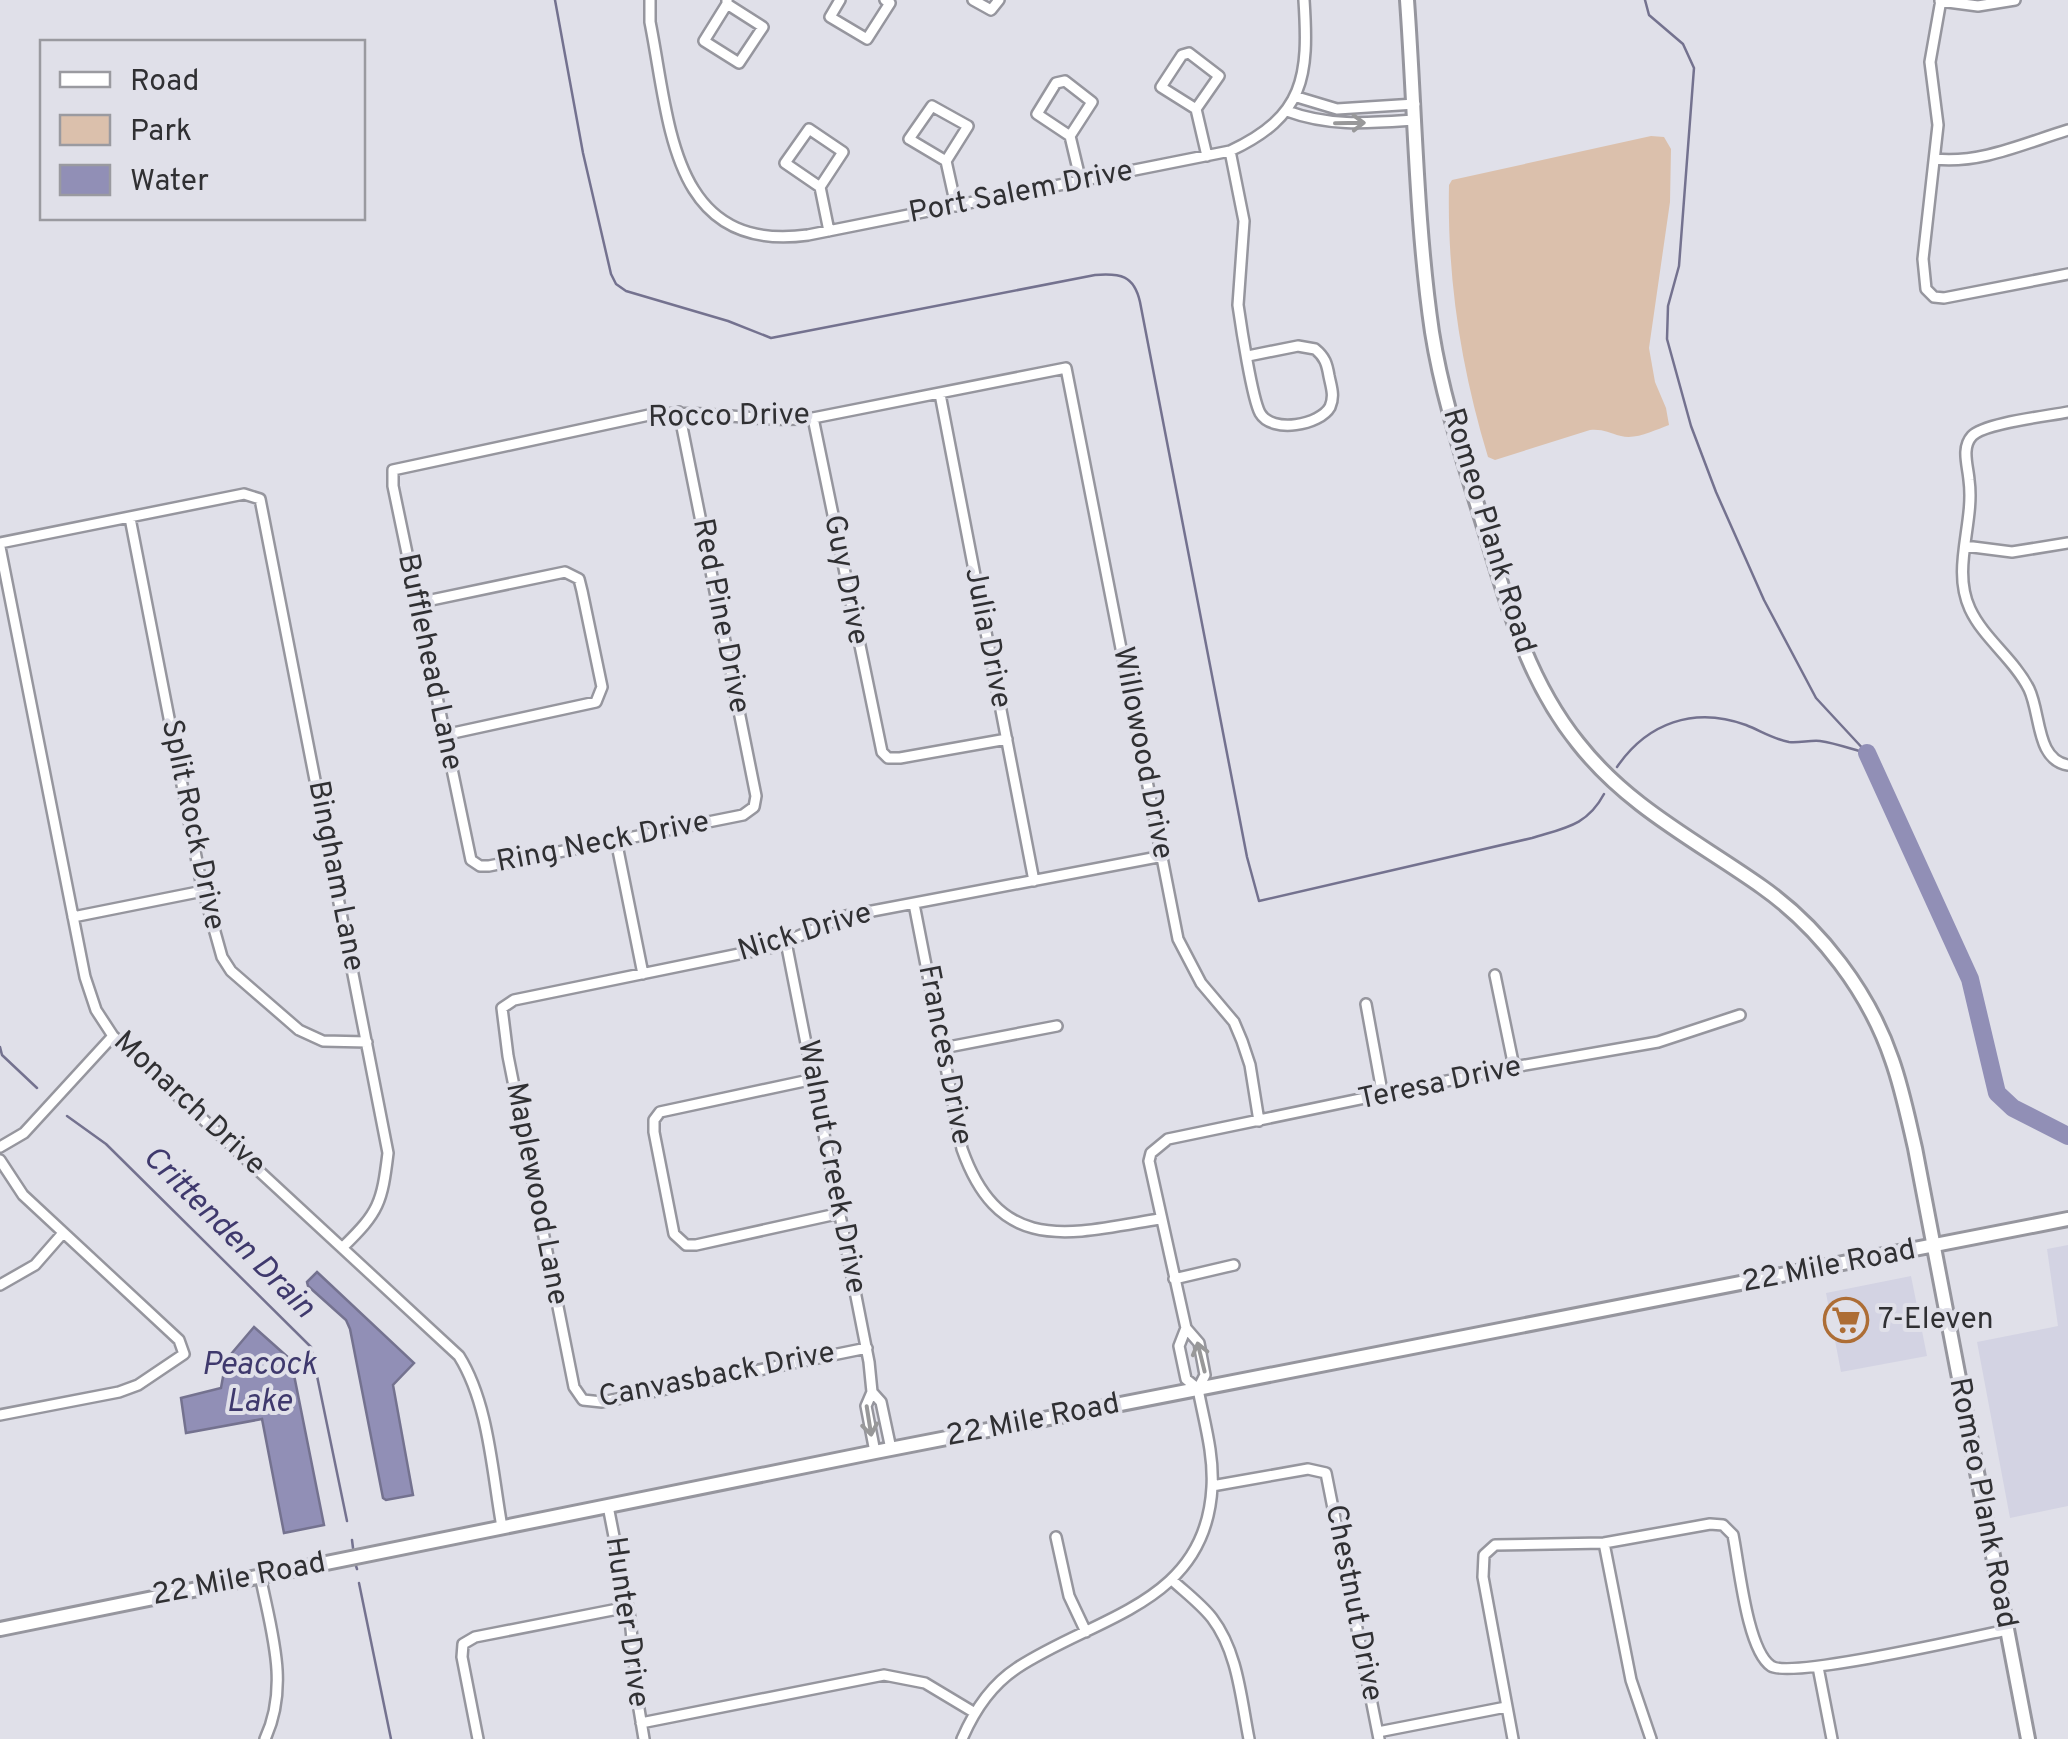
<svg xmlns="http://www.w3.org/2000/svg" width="2068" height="1739" viewBox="0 0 2068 1739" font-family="Overpass,sans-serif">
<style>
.built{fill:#d3d3e3}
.green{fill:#dbc0ac}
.water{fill:#918fb6;stroke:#74728f;stroke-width:2.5}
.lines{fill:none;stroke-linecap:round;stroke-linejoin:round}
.stream{stroke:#74728f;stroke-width:2.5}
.river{stroke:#918fb6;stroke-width:18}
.street-casing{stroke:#96969e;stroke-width:14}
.secondary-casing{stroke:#96969e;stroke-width:18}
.street{stroke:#fff;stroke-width:9}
.secondary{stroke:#fff;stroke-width:12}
.oneway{stroke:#989899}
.labels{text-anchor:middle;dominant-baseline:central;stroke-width:8;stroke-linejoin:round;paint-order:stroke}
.street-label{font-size:30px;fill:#303033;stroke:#e0e0e9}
.poi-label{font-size:30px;fill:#303033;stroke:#e0e0e9;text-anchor:start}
.water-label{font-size:32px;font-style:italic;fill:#3f396d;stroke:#e0e0e9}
</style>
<rect width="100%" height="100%" fill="#e0e0e9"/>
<path class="built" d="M2068,1245V1506L2010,1518L1977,1342L2058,1326L2047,1249Z
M1911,1276L1927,1356L1841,1372L1826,1293Z"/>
<path class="green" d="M1651,136L1664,137L1671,149L1670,202L1649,348L1655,382L1666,408L1669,425C1655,430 1636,440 1621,436C1608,433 1604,429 1590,430L1495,460L1488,457C1461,368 1447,279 1449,185L1452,180Z"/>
<path class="water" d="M317,1272L414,1363L393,1385L413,1495L386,1500L383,1498L350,1329L346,1320L308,1286L307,1282Z
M254,1327L291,1360L324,1525L284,1533L262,1419L186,1433L181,1398L221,1388L226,1360Z"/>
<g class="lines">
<path class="stream" d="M555,0L583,153L611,274L616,284L626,291L728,321L771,338L1095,275C1120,273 1134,275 1140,302L1247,857L1259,901L1532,838C1564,828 1587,826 1604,794
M1645,0L1649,15L1683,44L1694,68L1679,266L1668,306L1667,339L1691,426L1716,492L1764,600L1816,698L1867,753
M1617,767C1647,723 1694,706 1746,725C1761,731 1773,739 1789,742C1800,743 1810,740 1820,741C1835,743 1851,749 1866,753
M0,1047L2,1055L37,1088
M67,1116L106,1144L311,1347L347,1521
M352,1540L353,1548
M356,1566L357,1569
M359,1583L391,1739"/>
<path class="river" d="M1867,753L1970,979L1997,1093L2013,1108L2068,1136"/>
<defs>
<path id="street" d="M650,0V22C670,121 670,254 808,235L1230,151C1305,116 1309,76 1304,0
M727,0V4L704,41L739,63L763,27L727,4
M840,0L830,17L867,39L890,3L885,0
M973,0L991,10L999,0
M1941,0L1930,62L1938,125L1923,259L1926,289L1934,297L1944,298L2068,274
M1940,1L1978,6L2015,0
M1297,97L1337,109L1415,104
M1196,109L1219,76L1189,53L1182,55L1161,87L1196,109L1207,156
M1287,111C1330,127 1370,123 1415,120
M1070,136L1092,102L1065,81L1056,83L1037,114L1070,136L1081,182
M1230,151L1244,221L1238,305C1241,326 1252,398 1260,413C1272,434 1320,425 1330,407C1335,396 1331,386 1329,376C1327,364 1325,357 1315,349L1298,346L1248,356
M1935,159C1981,164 2025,143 2068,130
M946,161L968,126L932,106L909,139L946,161L956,206
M820,187L843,152L809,129L785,163L820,187L829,231
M940,394L1034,881
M679,412L756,796L754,807L743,815L489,866H480L471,860L393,486V470L649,415C705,408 759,424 813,418L1066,368L1178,939L1201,983L1234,1022L1242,1041L1250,1065L1259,1121
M2068,412C2048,416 1984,423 1972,436C1961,448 1968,466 1969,480C1975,523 1951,568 1970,609C1984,639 2014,659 2029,689C2041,714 2036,760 2068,765
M813,418L882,752L888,758H900L1007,739
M130,518L201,882L222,957L231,971L299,1030L323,1041L367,1042
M0,543L244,494L260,499L388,1153C382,1203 379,1212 343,1247
M1965,546L2012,552L2068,543
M0,547L85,977L96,1010L113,1036L459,1356C489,1404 492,1472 502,1527
M417,603L565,572L579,579L582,591L602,687L596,702L444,735
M616,840L643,974
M914,904L962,1149C1000,1256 1069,1234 1159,1219
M73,917L203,891
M786,942L869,1362L872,1392L866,1406L875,1452
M1495,975L1514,1067
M1366,1004L1383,1097
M943,1048L1057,1026
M814,1079L660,1112L654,1120V1132L674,1234L686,1245H696L841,1213
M0,1147L24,1133L113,1036
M0,1160L23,1195L179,1340L184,1354L138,1385L119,1392L0,1415
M1174,1279L1234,1265
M0,1285L35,1265L63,1233
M1186,1328L1179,1346L1186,1379L1198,1389
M867,1348L602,1402L583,1400L574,1387L508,1056L502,1008L514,1000L773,947L846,916L1163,856
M872,1392L881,1402L891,1449
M1212,1486L1308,1469L1326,1473L1379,1739
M608,1506L630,1618L638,1703L644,1739
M1056,1537L1069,1596L1086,1632
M1604,1543L1631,1680L1651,1739
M260,1575C271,1631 290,1685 265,1739
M1172,1580C1185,1592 1201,1604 1212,1618C1238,1652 1241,1699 1249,1739
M1818,1667L1832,1739
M641,1723L884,1675L925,1683L975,1713
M1378,1732L1506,1707
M478,1739L462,1657L463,1644L475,1637L628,1607
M962,1739C974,1711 991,1685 1017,1668C1096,1616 1206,1604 1212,1487C1214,1454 1204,1421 1198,1389L1205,1375L1199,1343L1186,1328L1149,1161L1151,1153L1168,1139L1514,1067L1658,1042L1740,1015
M1513,1739L1483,1577L1484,1555L1495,1545L1604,1543L1710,1524L1723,1525L1733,1535C1739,1564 1747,1650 1771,1666C1790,1679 1974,1637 2007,1630"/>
<path id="secondary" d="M1407,0C1415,110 1416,223 1432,332C1443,402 1467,470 1487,537C1509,611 1529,682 1578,743C1628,807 1697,841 1762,887C1820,928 1869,992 1892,1060C1902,1088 1908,1118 1915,1148L2028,1739
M0,1629L875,1452L2068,1219"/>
</defs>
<use href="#street" class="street-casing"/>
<use href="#secondary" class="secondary-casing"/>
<use href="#street" class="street"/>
<use href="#secondary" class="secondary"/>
</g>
<defs><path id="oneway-shaft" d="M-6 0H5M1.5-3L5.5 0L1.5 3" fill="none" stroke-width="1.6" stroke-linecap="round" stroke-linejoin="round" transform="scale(2.5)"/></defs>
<g class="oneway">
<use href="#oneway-shaft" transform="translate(1350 123) rotate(-1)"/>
<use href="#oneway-shaft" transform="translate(1201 1357) rotate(-104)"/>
<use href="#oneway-shaft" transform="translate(869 1421) rotate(81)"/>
</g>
<defs>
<symbol id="supermarket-ring" viewBox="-11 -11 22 22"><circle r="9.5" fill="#e0e0e9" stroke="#ad6d35" stroke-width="1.5"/><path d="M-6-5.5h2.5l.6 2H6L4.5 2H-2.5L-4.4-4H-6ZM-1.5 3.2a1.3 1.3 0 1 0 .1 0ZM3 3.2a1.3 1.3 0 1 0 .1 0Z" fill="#ad6d35"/></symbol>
</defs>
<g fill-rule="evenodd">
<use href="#supermarket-ring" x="1821" y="1295" width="50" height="50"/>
</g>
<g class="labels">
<g class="street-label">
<text transform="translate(1021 193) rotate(-11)">Port Salem Drive</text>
<text transform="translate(729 417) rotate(-1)">Rocco Drive</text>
<text transform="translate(1488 531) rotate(73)">Romeo Plank Road</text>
<text transform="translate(845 580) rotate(79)">Guy Drive</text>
<text transform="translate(720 616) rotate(79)">Red Pine Drive</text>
<text transform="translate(987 638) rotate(79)">Julia Drive</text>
<text transform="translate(429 662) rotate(78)">Bufflehead Lane</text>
<text transform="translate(1142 753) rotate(79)">Willowood Drive</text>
<text transform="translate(192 825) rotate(78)">Split Rock Drive</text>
<text transform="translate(603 843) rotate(-11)">Ring Neck Drive</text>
<text transform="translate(335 876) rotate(79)">Bingham Lane</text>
<text transform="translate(805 933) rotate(-17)">Nick Drive</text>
<text transform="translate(944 1055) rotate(79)">Frances Drive</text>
<text transform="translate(1440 1084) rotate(-12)">Teresa Drive</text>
<text transform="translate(189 1104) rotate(43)">Monarch Drive</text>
<text transform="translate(831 1167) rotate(79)">Walnut Creek Drive</text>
<text transform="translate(536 1194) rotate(79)">Maplewood Lane</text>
<text transform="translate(1829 1267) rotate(-11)">22 Mile Road</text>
<text transform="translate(717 1376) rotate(-11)">Canvasback Drive</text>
<text transform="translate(1033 1421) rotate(-11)">22 Mile Road</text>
<text transform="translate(1982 1503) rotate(79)">Romeo Plank Road</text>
<text transform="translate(239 1580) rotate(-11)">22 Mile Road</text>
<text transform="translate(1353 1603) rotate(79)">Chestnut Drive</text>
<text transform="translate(626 1622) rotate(82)">Hunter Drive</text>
</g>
<g class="poi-label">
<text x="1878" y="1320">7-Eleven</text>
</g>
<g class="water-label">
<text transform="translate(228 1233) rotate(45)">Crittenden Drain</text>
<text x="259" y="1366">Peacock<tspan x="259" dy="37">Lake</tspan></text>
</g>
</g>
<rect x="40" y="40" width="325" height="180" fill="#e0e0e9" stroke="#9a9aa0" stroke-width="2.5"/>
<rect x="60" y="72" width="50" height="15" fill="#ffffff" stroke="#9a9aa0" stroke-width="2.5"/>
<text x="130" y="90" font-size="30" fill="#303033">Road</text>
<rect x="60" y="115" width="50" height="30" fill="#dbc0ac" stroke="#9a9aa0" stroke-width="2.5"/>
<text x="130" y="140" font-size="30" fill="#303033">Park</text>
<rect x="60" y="165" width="50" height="30" fill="#918fb6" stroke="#9a9aa0" stroke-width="2.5"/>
<text x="130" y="190" font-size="30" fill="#303033">Water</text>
</svg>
